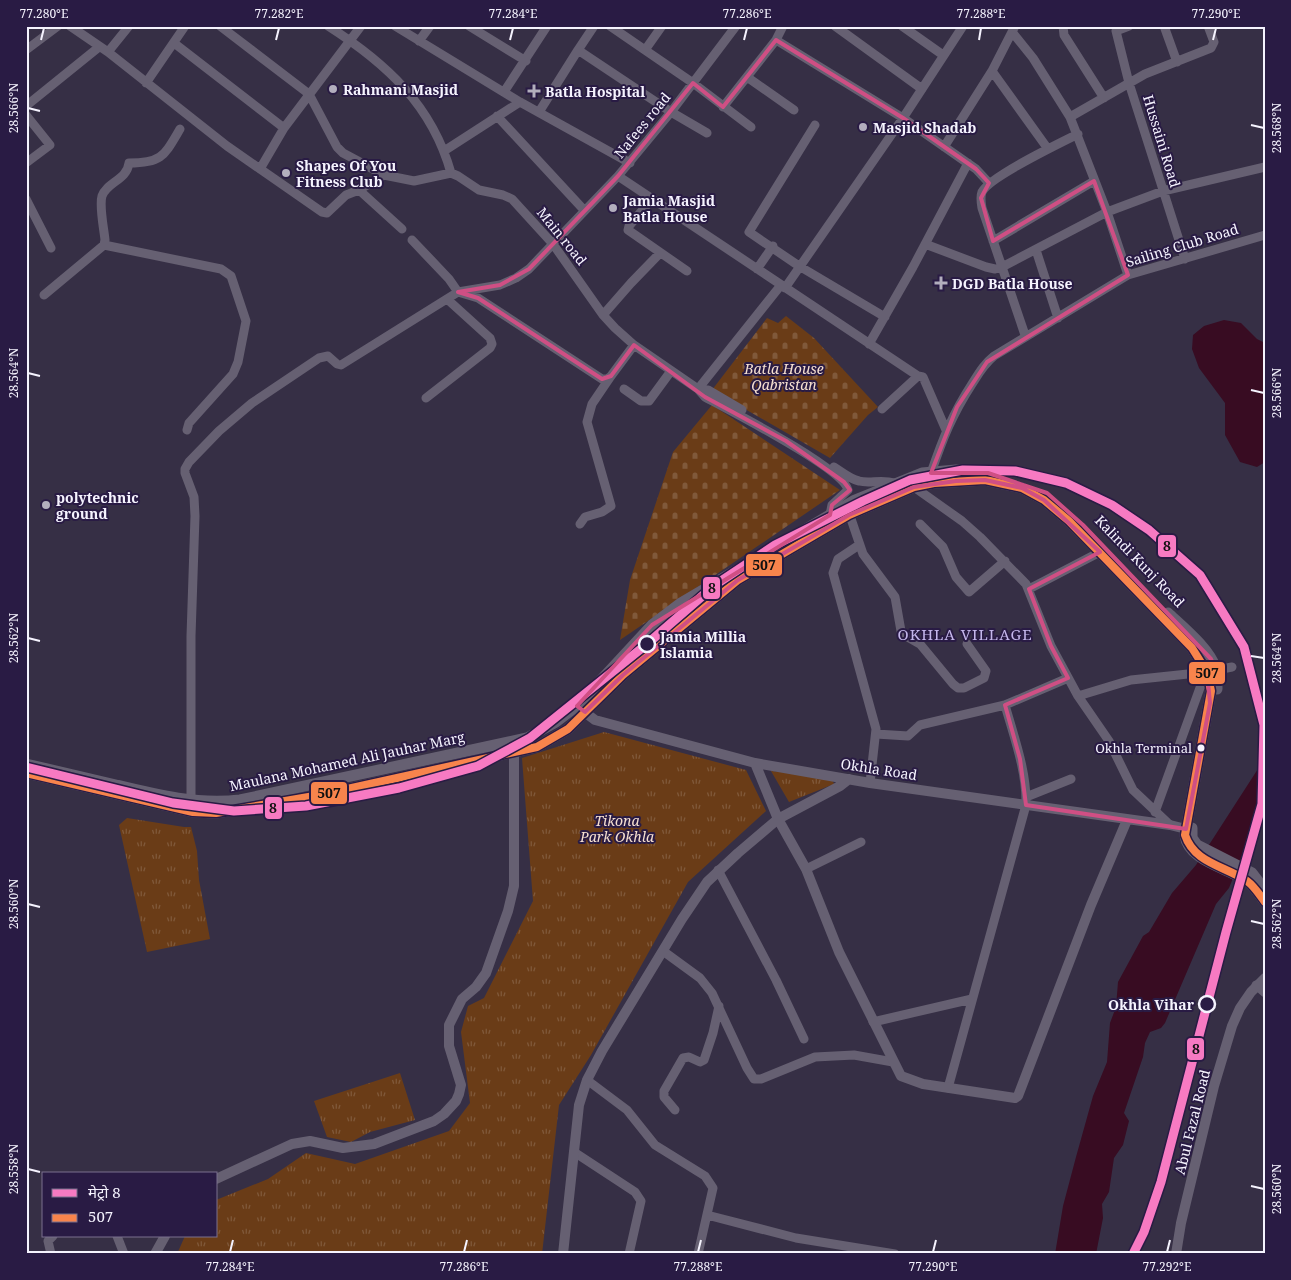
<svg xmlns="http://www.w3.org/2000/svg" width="1291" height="1280" viewBox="0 0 1291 1280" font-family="'Noto Serif','Noto Sans Devanagari',serif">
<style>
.cemetery{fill:url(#cemetery-stones)}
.park{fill:url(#park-tufts)}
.water{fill:#380c22}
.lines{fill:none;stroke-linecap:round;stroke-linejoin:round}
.minor{stroke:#666072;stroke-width:9}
.tertiary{stroke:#666072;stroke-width:10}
.secondary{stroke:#666072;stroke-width:11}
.bus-1-casing{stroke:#291b44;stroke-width:11}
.bus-1{stroke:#f8844c;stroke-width:8}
.metro-1-casing{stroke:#291b44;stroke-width:12}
.metro-1{stroke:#f77ac2;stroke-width:9}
.marked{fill:none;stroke:#cf4f84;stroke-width:4;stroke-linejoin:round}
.ticks{fill:none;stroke:#f5f3fe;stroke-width:2}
.poi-dot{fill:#b2aebd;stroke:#291b44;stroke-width:2}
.stop-dot{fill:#291b44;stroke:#f5f3fe;stroke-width:2.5}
.bus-dot{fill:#f5f3fe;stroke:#291b44;stroke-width:2}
.labels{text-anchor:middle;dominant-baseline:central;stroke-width:4;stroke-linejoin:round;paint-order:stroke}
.bus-label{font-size:13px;fill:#f5f3fe;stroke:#291b44;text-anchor:end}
.poi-label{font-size:14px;font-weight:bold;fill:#f5f3fe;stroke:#291b44;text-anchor:start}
.street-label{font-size:14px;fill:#f5f3fe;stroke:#291b44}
.park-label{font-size:14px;font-style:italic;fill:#f6e0d0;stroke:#291b44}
.stop-label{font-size:14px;font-weight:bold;fill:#f5f3fe;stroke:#291b44;text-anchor:start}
.neighbourhood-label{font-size:15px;letter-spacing:1px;fill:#c5b7ec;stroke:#291b44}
.line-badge{stroke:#291b44;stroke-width:2}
.pale-badge-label{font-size:14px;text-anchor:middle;font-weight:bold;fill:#111}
.neatline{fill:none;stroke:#f5f3fe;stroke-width:2}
.ticks-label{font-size:12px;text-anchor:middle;fill:#f5f3fe}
</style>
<defs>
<pattern id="cemetery-stones" width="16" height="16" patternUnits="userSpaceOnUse" patternTransform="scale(1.25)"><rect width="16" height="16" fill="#6a3c17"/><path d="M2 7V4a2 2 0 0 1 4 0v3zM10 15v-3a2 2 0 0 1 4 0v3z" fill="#80593a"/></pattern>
<pattern id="park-tufts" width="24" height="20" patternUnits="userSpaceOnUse" patternTransform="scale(1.25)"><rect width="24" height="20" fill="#6a3c17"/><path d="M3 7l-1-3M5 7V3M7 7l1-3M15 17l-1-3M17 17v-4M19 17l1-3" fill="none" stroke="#80593a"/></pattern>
</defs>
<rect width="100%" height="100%" fill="#362f45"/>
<path class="cemetery" d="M786,316L814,338L878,407L868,415L830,458L712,390L767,318L778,323Z
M712,405L840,490L620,640L630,580L673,452Z"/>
<path class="park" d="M604,732L746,770L766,811L688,882L591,1055L559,1105L542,1254H177L185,1236H216V1200L268,1179L306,1153L355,1164L449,1131L470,1103L461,1032L468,1006L484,998L533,901L522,758Z
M771,771L831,777L834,784L789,802Z
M127,818L184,827H191L197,851L199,880L210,939L147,952L119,825Z
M400,1073L415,1120L370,1132L351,1142L327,1137L314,1101Z"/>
<path class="water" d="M1224,320L1241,323L1257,339L1265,343V462L1257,467L1240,462L1225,435V403L1199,368L1192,349L1193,335L1204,326Z
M1265,758V807L1256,821L1229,888L1216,904L1165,1023L1161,1028L1150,1032L1145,1043L1143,1057L1124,1113L1129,1121L1123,1145L1114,1158L1109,1192L1102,1204L1103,1218L1096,1254H1055L1063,1206L1076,1157L1093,1096L1107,1062L1110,1023L1116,1007L1118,982L1143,936L1149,932L1172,893L1196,865Z"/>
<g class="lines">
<path class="minor" d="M70,26L108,52L227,146L322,212L327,213L346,195L359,190L384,175
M220,26L309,94L337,147L343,153L384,175L414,181L451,173L458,176L479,190L503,195L512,199L553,244L603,315L615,328L634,345L698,389L705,397C729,410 843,468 848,490L832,505L830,515
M328,26C386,63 432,105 451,173
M395,26L520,102L630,163
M469,26L526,61
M610,26L693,83L751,127
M835,26L922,89
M902,26L943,55
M1063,26L1064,35L1104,98
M1129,26L1116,31L1129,83L1185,259
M1164,26L1177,62
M1012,32L1033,58L1070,117L1107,212L1128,275
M776,40L903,118L976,169L989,183
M419,41L430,26
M174,43L284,128
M26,50L58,26
M578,50L594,26
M645,50L662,26
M108,52L129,26
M992,71L1048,149
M747,77L794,110
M146,83L185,26
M504,92L547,26
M26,106L99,47
M723,107L776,40L783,26
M539,112L578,50L671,112L707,133
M26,115L50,145L26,163
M497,116L584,210
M1070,117L1145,74L1211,48L1214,42L1208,26
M815,125L749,232L799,266L885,317
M944,147L992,71L1015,26
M444,151L520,102
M260,169L284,128L361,26
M618,176L918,376
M359,190L402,229
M26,199L51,248
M652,199L629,226L628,230L687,271
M412,240L449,279L458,292L478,298L602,379H607L611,376L634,345
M993,241L1094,181
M925,244L986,267L995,269L1002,267L1107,212L1163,191L1265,167
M104,245L221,269L231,276L246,321L238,362L233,374L189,423L187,430
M1036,250L1058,318
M757,269L773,246
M785,288L903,118L963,26
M44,295L104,245L105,240C104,229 99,206 102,196C107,182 127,180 129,163C162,163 164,156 180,129
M603,315L631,283L660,253
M1025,335L982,208C981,202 980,197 982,192C989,177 1060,143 1078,134
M869,344L913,267L968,163
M624,389L641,401H649L671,371
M698,389L708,390L742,410
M698,389L781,285
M426,398L490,348L492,344L490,338L447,299
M882,409L918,376L923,377L946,430
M834,467C842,472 850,479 859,481C870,484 880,479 895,483
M931,473C943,438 952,415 972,384C979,373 984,364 994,356L1128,275L1265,235
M914,487L962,521L980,537L1026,584L1051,646L1078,696L1109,741L1133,790L1170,825
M848,510L863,554L895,597L901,631L906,636L920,644L953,684L958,688H964L984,678L986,671L967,644
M580,524L585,517L602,512L611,506L587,422L592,404L611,376
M920,524L943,547L956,577L969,592L1005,561
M859,545L838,559L833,573L876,729L870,783
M1029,589L1100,552
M1078,696L1131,680L1207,672L1232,667
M876,734L908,736L920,725L1005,705L1068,678
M1026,797L1071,779
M191,801V636L195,516L194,497L185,473V469L189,462L219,431L252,403L319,358L328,356L337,364L341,365L458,292L500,285L516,278L529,269L618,176L671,112L736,26
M1155,812L1201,685L1209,677
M806,869L861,842
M718,870L776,980L804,1039
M663,951L700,978L712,993L747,1068L754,1079H761L815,1057L854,1055L893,1062
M1256,985L1265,993
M873,1022L972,999
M587,1080L627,1110L655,1145L705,1176L713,1188L698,1254
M948,1088L1026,805C1027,772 1014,737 1005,705
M675,1110L664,1097V1091L683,1058L689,1057L700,1062L704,1060L713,1033L719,1006
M574,1152L635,1192L641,1201L629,1254
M707,1215L796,1238L895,1254
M117,1236L124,1254
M51,1254L48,1241L53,1236"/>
<path class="tertiary" d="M579,708L595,720L755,763L870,783L1170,825L1186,829
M755,763L778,819L806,869L839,952L901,1076L923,1084L1015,1098L1018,1096L1091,905L1127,820
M216,1179L292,1144L310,1141L343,1148L374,1144L434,1121L444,1114L456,1101L459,1094L461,1085L449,1046V1025L462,999L476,987L486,973L508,911L514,886V753
M155,1254L165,1236
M563,1254L579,1105L587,1080L602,1051L682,919L707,882L738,853L778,819L840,786L849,779
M1176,1254L1181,1223L1214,1086L1232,1026L1240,1008L1251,992L1265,978"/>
<path class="secondary" d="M1168,613C1183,627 1210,649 1216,669C1217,675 1217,683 1217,689
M26,764C56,771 86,778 116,785C157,795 197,805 240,800L527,738L556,722L577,706L652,625L681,603L855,500L922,473L956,470L988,473L997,475
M26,773L193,812L216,813L320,795L537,747L568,729L623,675L738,580L849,515L914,487L934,483L985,480L1022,488L1044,500L1069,521L1192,648L1207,672L1211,691L1185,835C1188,861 1228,868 1247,881C1255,887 1259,894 1265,902
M1192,828V838L1197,845L1252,873L1265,890"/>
<defs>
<path id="bus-1" d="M26,773L193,812L216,813L320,795L537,747L568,729L623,675L738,580L849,515L914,487L934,483L985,480L1022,488L1044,500L1069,521L1192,648L1207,672L1211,691L1185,835C1194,863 1225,866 1247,881C1254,886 1259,894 1265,902"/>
</defs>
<use href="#bus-1" class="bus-1-casing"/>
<use href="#bus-1" class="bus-1"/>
<defs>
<path id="metro-1" d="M26,767L173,803L234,811L306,806L399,788L478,766L530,738L647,644L715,585L775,545L863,501L910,480L963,470L1015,471L1066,483L1112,505L1149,530L1200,575L1244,647L1264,725L1262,804L1226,932L1161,1182L1144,1232L1133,1254"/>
</defs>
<use href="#metro-1" class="metro-1-casing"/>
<use href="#metro-1" class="metro-1"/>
</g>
<path class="marked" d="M776,40L903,118L976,169L989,183L981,198L993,241L1094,181L1128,275L987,362L957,407L931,473H988L1047,493L1083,525L1211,659L1216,670L1207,672L1210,703L1186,829L1026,805L1020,759L1005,705L1068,678L1051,646L1029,589L1100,552L1044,500L1022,488L985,480L956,481L914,487L849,515L738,580L623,675L585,712L577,706L652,625L830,515L832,505L850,490L844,482L786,441L705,397L634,345L611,376L602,379L478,298L458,292L500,285L529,269L618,176L693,83L723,107Z"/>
<path class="ticks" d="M41,40L44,28M276,40L279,28M510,40L513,28M744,40L747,28M979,40L981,28M1213,40L1216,28M28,108L40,111M1251,125L1264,128M28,373L40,376M1251,390L1264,393M28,638L40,641M1251,656L1264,658M28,904L40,907M1251,921L1264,924M28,1169L40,1172M1251,1186L1264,1189M230,1252L233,1240M464,1252L467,1240M698,1252L701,1240M933,1252L936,1240M1167,1252L1170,1240"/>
<g class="poi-dot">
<circle cx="333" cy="89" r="5"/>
<path d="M531.5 83.5h5v5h5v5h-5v5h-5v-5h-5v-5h5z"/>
<circle cx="863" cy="127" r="5"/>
<circle cx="286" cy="173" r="5"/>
<circle cx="613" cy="208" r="5"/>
<path d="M938.5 275.5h5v5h5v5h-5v5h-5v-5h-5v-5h5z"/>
<circle cx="46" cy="505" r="5"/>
</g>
<g class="stop-dot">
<circle cx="647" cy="644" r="8"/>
<circle cx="1207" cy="1004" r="8"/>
</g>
<circle class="bus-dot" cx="1201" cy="748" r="4.5"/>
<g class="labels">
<g class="bus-label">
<text x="1192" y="748">Okhla Terminal</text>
</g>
<g class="poi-label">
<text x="343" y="89">Rahmani Masjid</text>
<text x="545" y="91">Batla Hospital</text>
<text x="873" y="127">Masjid Shadab</text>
<text x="296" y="165">Shapes Of You<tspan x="296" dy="16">Fitness Club</tspan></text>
<text x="623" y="200">Jamia Masjid<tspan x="623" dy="16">Batla House</tspan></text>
<text x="952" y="283">DGD Batla House</text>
<text x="56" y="497">polytechnic<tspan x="56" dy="16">ground</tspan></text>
</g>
<g class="street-label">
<text transform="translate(642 125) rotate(-51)">Nafees road</text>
<text transform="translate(1162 141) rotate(73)">Hussaini Road</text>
<text transform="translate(562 236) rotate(51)">Main road</text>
<text transform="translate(1182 245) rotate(-17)">Sailing Club Road</text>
<text transform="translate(1140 561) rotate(46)">Kalindi Kunj Road</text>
<text transform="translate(347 761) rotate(-12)">Maulana Mohamed Ali Jauhar Marg</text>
<text transform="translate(879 769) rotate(9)">Okhla Road</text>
<text transform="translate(1192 1122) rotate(-76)">Abul Fazal Road</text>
</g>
<g class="park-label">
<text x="784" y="368">Batla House<tspan x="784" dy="16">Qabristan</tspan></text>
<text x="617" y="820">Tikona<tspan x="617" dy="16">Park Okhla</tspan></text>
</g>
<g class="stop-label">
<text x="660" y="636">Jamia Millia<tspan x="660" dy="16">Islamia</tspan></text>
<text x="1194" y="1004" text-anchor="end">Okhla Vihar</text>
</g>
<g class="neighbourhood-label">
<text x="965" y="634">OKHLA VILLAGE</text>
</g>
</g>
<g class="line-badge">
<rect x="1157" y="534" width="20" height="24" rx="5" fill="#f77ac2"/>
<rect x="745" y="553" width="38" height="24" rx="5" fill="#f8844c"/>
<rect x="702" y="576" width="19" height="24" rx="5" fill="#f77ac2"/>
<rect x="1188" y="661" width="38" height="24" rx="5" fill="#f8844c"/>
<rect x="310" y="781" width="38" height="24" rx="5" fill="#f8844c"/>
<rect x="264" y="796" width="19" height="24" rx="5" fill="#f77ac2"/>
<rect x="1186" y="1037" width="19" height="24" rx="5" fill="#f77ac2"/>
</g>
<g class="pale-badge-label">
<text x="1167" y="551">8</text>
<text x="764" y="570">507</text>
<text x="712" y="593">8</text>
<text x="1207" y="678">507</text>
<text x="329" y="798">507</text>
<text x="273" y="813">8</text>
<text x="1196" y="1054">8</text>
</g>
<rect width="1291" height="1280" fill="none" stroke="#291b44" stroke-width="55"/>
<rect x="42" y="1172" width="175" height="65" fill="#291b44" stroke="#7b718e"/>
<rect x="52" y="1189" width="25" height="8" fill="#f77ac2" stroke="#7b718e"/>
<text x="88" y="1198" font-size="15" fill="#f5f3fe">मेट्रो 8</text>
<rect x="52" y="1214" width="25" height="8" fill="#f8844c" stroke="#7b718e"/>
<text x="88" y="1222" font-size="15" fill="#f5f3fe">507</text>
<rect x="28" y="28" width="1236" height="1224" class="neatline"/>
<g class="ticks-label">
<text x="44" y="18">77.280°E</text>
<text x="279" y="18">77.282°E</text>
<text x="513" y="18">77.284°E</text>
<text x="747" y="18">77.286°E</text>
<text x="981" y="18">77.288°E</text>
<text x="1216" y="18">77.290°E</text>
<text transform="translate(14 108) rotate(-90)" y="4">28.566°N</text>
<text transform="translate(1277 128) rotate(-90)" y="4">28.568°N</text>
<text transform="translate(14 373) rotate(-90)" y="4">28.564°N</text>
<text transform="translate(1277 393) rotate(-90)" y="4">28.566°N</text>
<text transform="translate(14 638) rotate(-90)" y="4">28.562°N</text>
<text transform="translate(1277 658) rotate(-90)" y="4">28.564°N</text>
<text transform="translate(14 904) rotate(-90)" y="4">28.560°N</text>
<text transform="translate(1277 924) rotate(-90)" y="4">28.562°N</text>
<text transform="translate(14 1169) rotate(-90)" y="4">28.558°N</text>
<text transform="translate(1277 1189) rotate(-90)" y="4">28.560°N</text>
<text x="230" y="1271">77.284°E</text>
<text x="464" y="1271">77.286°E</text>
<text x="698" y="1271">77.288°E</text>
<text x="933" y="1271">77.290°E</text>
<text x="1167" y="1271">77.292°E</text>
</g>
</svg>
